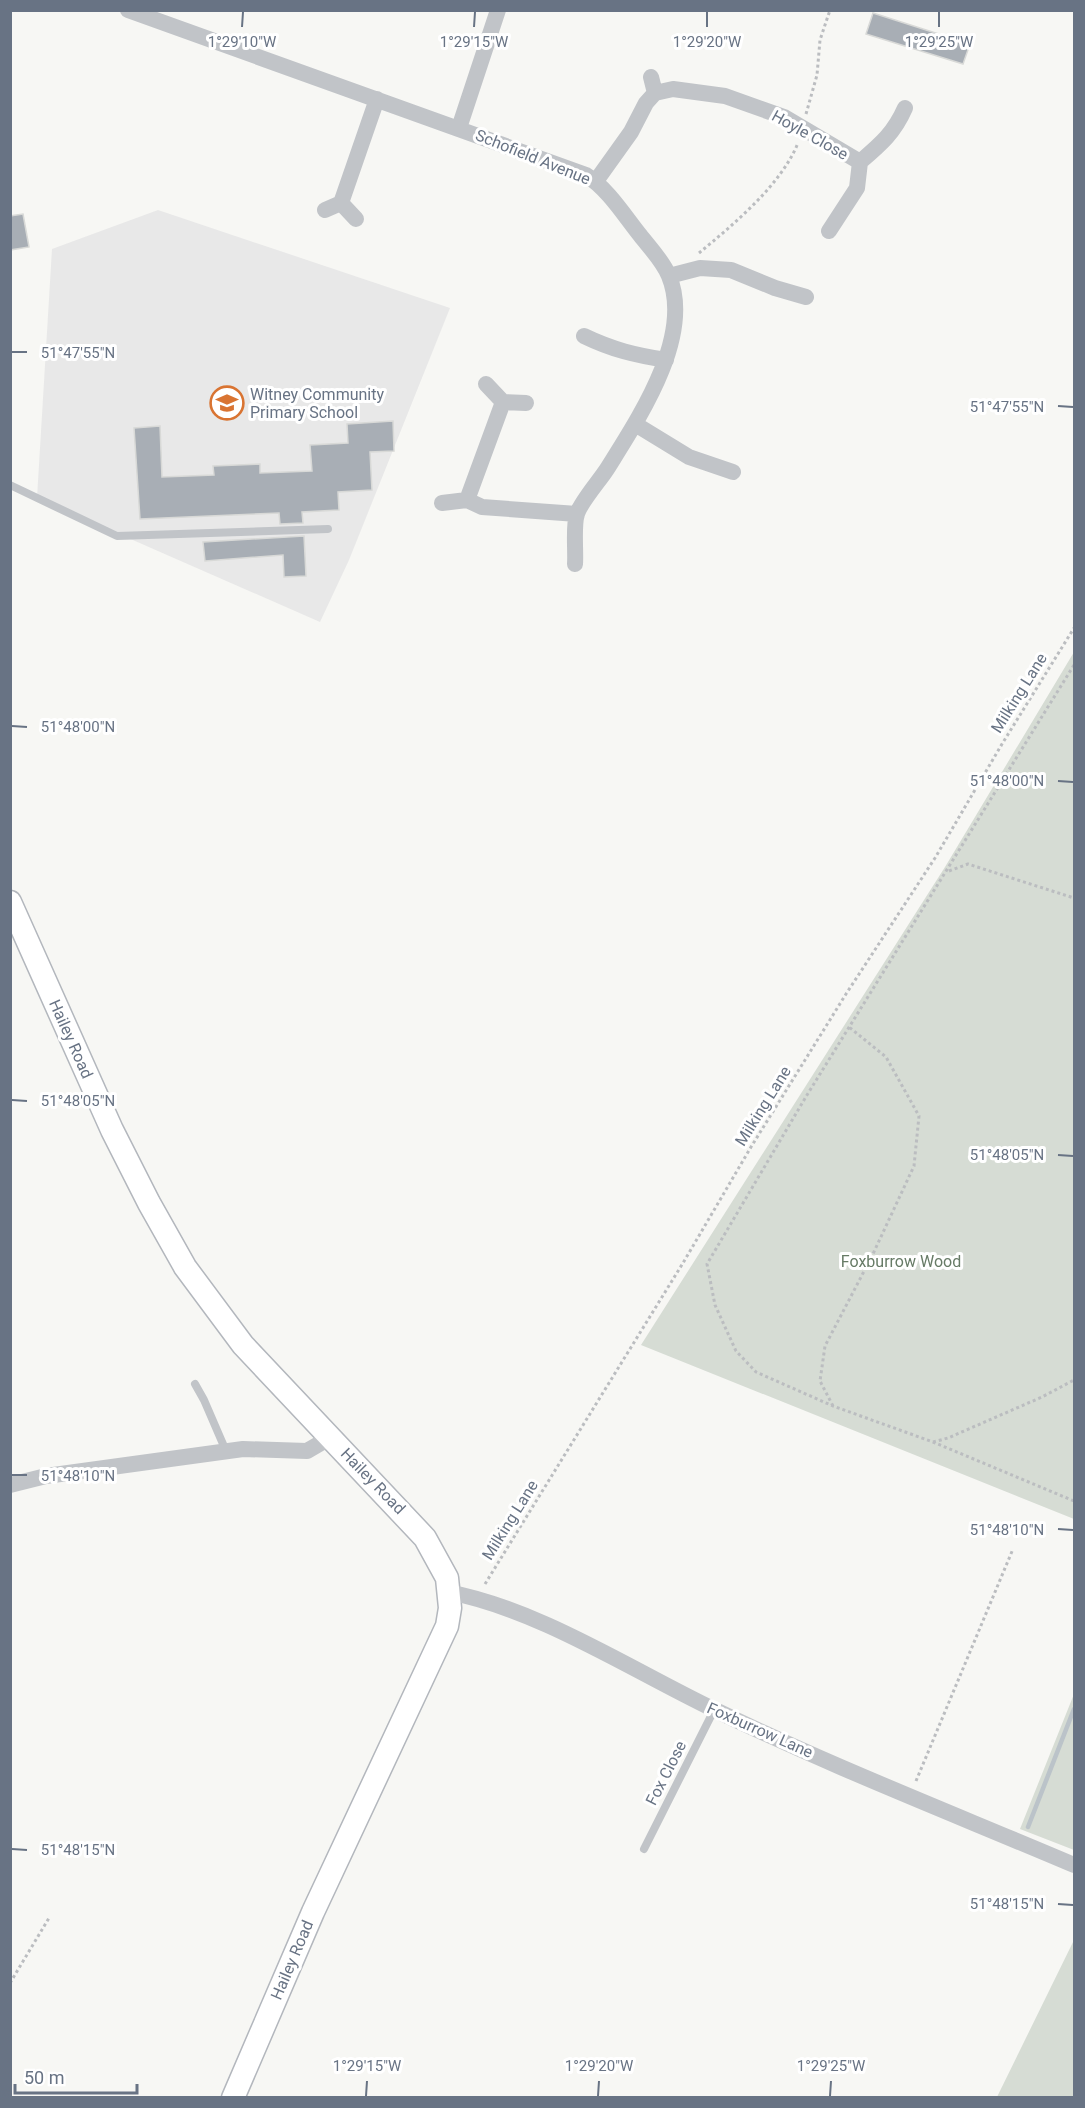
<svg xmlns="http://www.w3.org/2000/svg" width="1085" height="2108" viewBox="0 0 1085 2108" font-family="Roboto,sans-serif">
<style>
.built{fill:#e8e8e8}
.green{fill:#d6dcd4}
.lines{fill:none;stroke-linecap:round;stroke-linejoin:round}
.stream{stroke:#bbc3c9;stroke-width:4.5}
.building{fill:#a8aeb5;stroke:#d8d9d7;stroke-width:1.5}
.secondary-casing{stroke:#b3b7bd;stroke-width:25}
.path{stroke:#bbbdc0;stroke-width:3;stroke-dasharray:3 3;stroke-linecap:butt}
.lane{stroke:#c1c4c8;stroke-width:8}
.street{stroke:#c1c4c8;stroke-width:16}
.secondary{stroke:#fff;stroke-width:22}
.ticks{fill:none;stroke:#687384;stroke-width:2}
.labels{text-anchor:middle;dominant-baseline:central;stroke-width:6;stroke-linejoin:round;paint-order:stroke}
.street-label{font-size:16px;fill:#687384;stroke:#fff}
.poi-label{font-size:16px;fill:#687384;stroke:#fff;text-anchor:start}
.park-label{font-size:16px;fill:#677b66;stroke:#fff}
.ticks-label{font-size:15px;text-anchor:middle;fill:#687384;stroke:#fff;stroke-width:6;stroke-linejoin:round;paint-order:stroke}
</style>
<rect width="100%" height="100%" fill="#f7f7f4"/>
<path class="built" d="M158,210L450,308L349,560L320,622L37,498L52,249Z"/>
<path class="green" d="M1074,652V1519L641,1345L945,867Z
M1074,1694V1850L1020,1829Z
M1074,1940V2097H997Z"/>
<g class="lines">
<path class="stream" d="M1028,1827L1074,1709"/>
</g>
<path class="building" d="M873,13L970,44L963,64L866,34Z
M23,214L29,247L10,250V216Z
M393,421L394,451L370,452L372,490L338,492L339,510L302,512L303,523L280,524L279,513L140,519L134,428L160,426L162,477L214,475L213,466L260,464V473L312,471L310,445L348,443L347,424Z
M304,536L306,576L284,577L283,555L205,561L203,542Z"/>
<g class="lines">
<defs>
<path id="secondary" d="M10,902L112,1130L149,1203L185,1267L243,1345L425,1538L447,1578L450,1608L447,1626L313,1912L233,2098"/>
</defs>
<use href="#secondary" class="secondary-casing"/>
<path class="path" d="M806,114L817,75L820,40L830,10
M699,253C734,224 781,185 798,143
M1074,665L807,1095L707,1264L715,1305L736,1351L756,1372L833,1406L933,1442L1074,1501
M949,871L968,864L1074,898
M833,1406L820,1381L825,1346L872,1256L914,1166L919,1116L886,1057L849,1027
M933,1442L948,1438L1042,1397L1074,1380
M485,1584L683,1263L751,1147L846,994L935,858L1002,744L1074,628
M916,1781L1013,1549
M10,1983L49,1918"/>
<path class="lane" d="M10,485L117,536L328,529
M195,1384L204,1400L226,1451
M644,1849L714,1710"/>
<path class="street" d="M128,10L586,175C608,189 624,215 640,235C650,248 663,261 669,276C694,337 638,419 607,469C600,480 580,503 577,514C573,525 576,552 575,564
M651,77L655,93
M459,128L498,10
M596,181L631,132L646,103L655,93L673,89L725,96L784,117L860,162C881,144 894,133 905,108
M341,203L377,99
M325,210L341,203L356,219
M829,231L857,188L860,162
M669,276L700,268L731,270L775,288L806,297
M584,336C613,350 635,355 666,360
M486,384L503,402L526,403
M503,402L467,500L482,507L577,514
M635,424L689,457L733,472
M442,503L467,500
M10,1485L46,1476L243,1449L307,1451L331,1437
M448,1592C538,1609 630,1669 713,1709C831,1766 954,1814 1074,1865"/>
<use href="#secondary" class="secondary"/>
</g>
<path class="ticks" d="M242,27L243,12M474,27L475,12M707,27V12M939,27V12M12,352H27M1058,406L1073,407M12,726L27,727M1058,781L1073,782M12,1100L27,1101M1058,1155L1073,1156M12,1475H27M1058,1529L1073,1530M12,1849L27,1850M1058,1904L1073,1905M366,2096L367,2081M598,2096L599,2081M830,2096L831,2081"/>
<defs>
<symbol id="school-ring" viewBox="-11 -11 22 22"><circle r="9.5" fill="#fff" stroke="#d97432" stroke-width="1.5"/><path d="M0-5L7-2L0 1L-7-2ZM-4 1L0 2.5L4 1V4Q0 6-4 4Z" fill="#d97432"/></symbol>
</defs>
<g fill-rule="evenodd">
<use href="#school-ring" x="208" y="384" width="38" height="38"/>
</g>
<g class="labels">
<g class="street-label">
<text transform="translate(810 135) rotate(29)">Hoyle Close</text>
<text transform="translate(533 157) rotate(22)">Schofield Avenue</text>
<text transform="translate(1019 693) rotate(-58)">Milking Lane</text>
<text transform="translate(71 1039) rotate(66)">Hailey Road</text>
<text transform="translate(763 1106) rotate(-58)">Milking Lane</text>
<text transform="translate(373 1481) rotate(46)">Hailey Road</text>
<text transform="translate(510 1520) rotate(-58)">Milking Lane</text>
<text transform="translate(760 1730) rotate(24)">Foxburrow Lane</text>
<text transform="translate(666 1773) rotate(-63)">Fox Close</text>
<text transform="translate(292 1960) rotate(-67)">Hailey Road</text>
</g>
<g class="poi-label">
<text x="250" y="394">Witney Community<tspan x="250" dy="18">Primary School</tspan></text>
</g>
<g class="park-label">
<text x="901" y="1261">Foxburrow Wood</text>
</g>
</g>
<g class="ticks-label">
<text x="242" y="47">1°29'10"W</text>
<text x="474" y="47">1°29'15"W</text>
<text x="707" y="47">1°29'20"W</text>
<text x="939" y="47">1°29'25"W</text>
<text x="78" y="358">51°47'55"N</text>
<text x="1007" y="412">51°47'55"N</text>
<text x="78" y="732">51°48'00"N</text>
<text x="1007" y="786">51°48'00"N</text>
<text x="78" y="1106">51°48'05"N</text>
<text x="1007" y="1160">51°48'05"N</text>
<text x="78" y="1481">51°48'10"N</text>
<text x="1007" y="1535">51°48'10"N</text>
<text x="78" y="1855">51°48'15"N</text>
<text x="1007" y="1909">51°48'15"N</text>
<text x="367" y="2071">1°29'15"W</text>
<text x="599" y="2071">1°29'20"W</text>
<text x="831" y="2071">1°29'25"W</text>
</g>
<rect width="1085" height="2108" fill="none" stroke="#687384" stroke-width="24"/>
<path d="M15 2084v9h122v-9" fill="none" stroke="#687384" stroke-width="3"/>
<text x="24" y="2084" font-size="18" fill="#687384" stroke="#ffffff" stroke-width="4.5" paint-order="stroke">50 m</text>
</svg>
